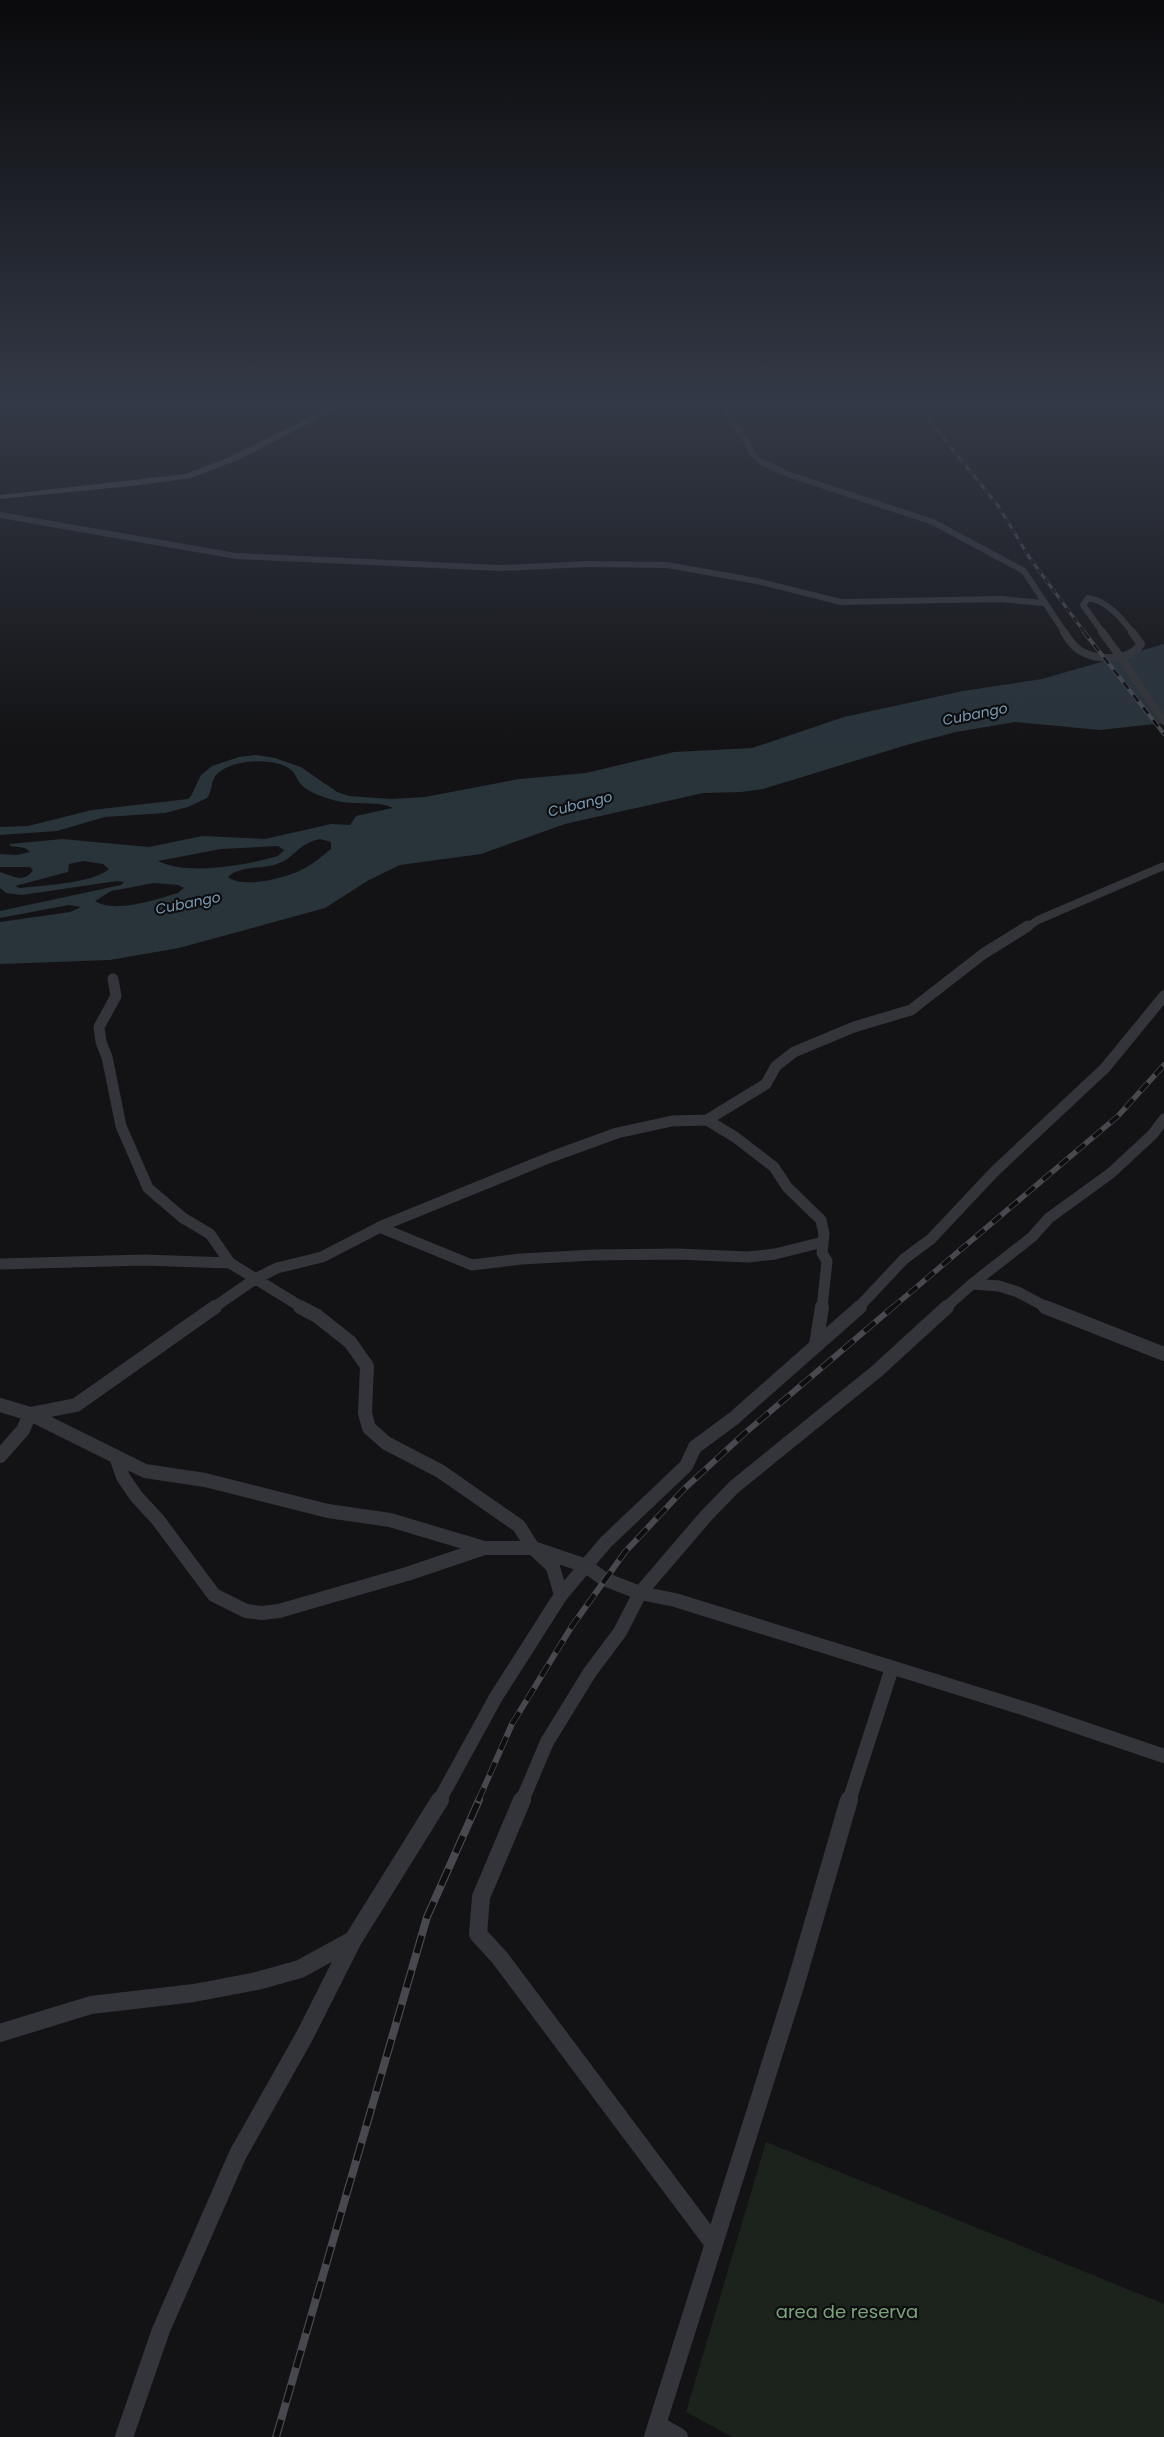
<svg xmlns="http://www.w3.org/2000/svg" width="1164" height="2437" viewBox="0 0 1164 2437" font-family="Poppins,sans-serif">
<style>
.green{fill:#1b231c}
.water{fill:#29333a;fill-rule:evenodd}
.lines{fill:none;stroke-linecap:round;stroke-linejoin:round}
.street-far4{stroke:#34353a;stroke-width:6}
.street-far3{stroke:#34353a;stroke-width:8}
.street-far2{stroke:#34353a;stroke-width:11}
.street-far1{stroke:#34353a;stroke-width:14}
.street{stroke:#34353a;stroke-width:18}
.secondary{fill:#42444a;fill-rule:evenodd}
.rail-far4-casing{stroke:#47494f;stroke-width:3}
.rail-far3-casing{stroke:#47494f;stroke-width:4}
.rail-far2-casing{stroke:#47494f;stroke-width:5.5}
.rail-far1-casing{stroke:#47494f;stroke-width:6}
.rail-casing{stroke:#47494f;stroke-width:8}
.rail-far4{stroke:#0e0e10;stroke-width:2;stroke-dasharray:6;stroke-linecap:butt}
.rail-far3{stroke:#0e0e10;stroke-width:2.5;stroke-dasharray:8;stroke-linecap:butt}
.rail-far2{stroke:#0e0e10;stroke-width:4;stroke-dasharray:11;stroke-linecap:butt}
.rail-far1{stroke:#0e0e10;stroke-width:4.5;stroke-dasharray:14;stroke-linecap:butt}
.rail{stroke:#0e0e10;stroke-width:5.5;stroke-dasharray:18;stroke-linecap:butt}
.street-bridge{stroke:#34353a;stroke-width:8}
.labels{text-anchor:middle;dominant-baseline:central;stroke-width:4.5;stroke-linejoin:round;paint-order:stroke}
.far-water-label{font-size:14px;font-style:italic;fill:#799ab4;stroke:#0e0e10}
.near-park-label{font-size:18px;fill:#7aa37b;stroke:#0e0e10}
</style>
<rect width="100%" height="100%" fill="#131315"/>
<path class="green" d="M766,2142L1164,2304V2437H732L686,2412Z"/>
<path class="water" d="M1164,644V723L1100,730L1015,722L956,732L910,744L763,789L741,792L703,793L565,824L481,854L400,865L369,880L325,908L179,948L110,960L0,964V922L70,912L81,907L69,905L0,918V911L121,885L124,882L117,881L22,895L6,893L0,888V872C13,876 24,884 33,870L30,867H0V854L16,855L30,852L25,848L10,846V844L62,839L149,847L202,836L265,839L331,824L350,825L356,816L360,815L393,808C381,801 353,805 337,801C325,798 306,792 299,782C296,777 295,773 290,769C273,757 232,759 217,774C210,781 213,791 207,798L188,807L165,813L105,817L57,831L0,835V827L28,826L92,810L188,799L191,796L201,775L212,766L239,757L256,755L275,758L301,767L337,792L349,796L391,799L425,797L519,779L586,773L674,752L752,748L844,717L963,691L1042,679ZM320,839L331,842V849C321,857 312,865 301,870C286,878 242,889 228,877C239,866 262,869 277,864C295,858 297,844 320,839ZM278,846L284,850L278,856C247,865 188,876 158,861L221,849ZM83,861L103,864L109,869C91,884 43,885 20,888L15,886L64,873L68,872L69,864ZM154,883L178,885L184,888L178,893C157,899 115,914 95,901L111,891Z"/>
<g class="lines">
<path class="street-far4" d="M725,405L730,420L747,441L752,454L760,461L790,475L933,522L1024,571L1065,633
M0,515L236,556L500,568L589,564L667,565L757,581L841,602L1001,599L1043,603
M1103,633L1083,605L1088,598C1107,600 1122,619 1133,633"/>
<path class="street-far3" d="M1064,632C1068,639 1072,645 1079,650C1096,661 1129,662 1141,644L1132,632
M1102,632L1116,651
M1026,928L1038,920L1164,866"/>
<path class="street-far2" d="M113,979L116,996L99,1027L101,1042L107,1057L121,1126L148,1188L183,1218L210,1234L230,1263L303,1308
M379,1227L472,1265L521,1259L594,1255L677,1254L748,1257L775,1254L823,1242
M0,1264L144,1260L230,1263
M972,1284L999,1286L1018,1292L1048,1308
M213,1308L255,1279L277,1268L322,1257L384,1225L551,1157L617,1133L672,1121L707,1120
M822,1308L827,1261L822,1253L824,1234L821,1220L787,1187L774,1167L735,1137L707,1120L766,1084L776,1066L794,1052L854,1027L911,1010L983,954L1028,926
M858,1308L904,1259L931,1239L995,1171L1105,1068L1164,996
M945,1308L972,1284L1032,1237L1049,1218L1111,1173L1153,1134L1164,1119"/>
<path class="street-far1" d="M300,1307L317,1316L350,1342L367,1366L365,1413L369,1428L386,1443L440,1471L519,1526L533,1548L553,1567L561,1595
M1045,1307L1164,1354
M816,1345L822,1307
M0,1405L30,1414L145,1471L205,1480L328,1511L390,1520L484,1548H533L586,1566L604,1579L640,1593L675,1600L1029,1710L1164,1756
M30,1414L76,1405L215,1307
M0,1456L23,1430L30,1414
M116,1457L123,1477L136,1496L158,1520L214,1595L246,1611L262,1613L279,1611L407,1574L484,1548
M439,1801L496,1697L561,1595L606,1542L686,1466L695,1447L733,1419L860,1307
M522,1801L547,1742L590,1672L620,1632L640,1593L706,1516L734,1487L877,1371L947,1307
M849,1801L892,1668"/>
<path class="street" d="M522,1800L481,1897L478,1934L500,1958L714,2244
M0,2033L91,2005L194,1993L257,1981L300,1969L353,1940
M658,2425L679,2437
M124,2437L161,2330L238,2154L304,2037L353,1940L440,1800
M653,2437L795,1986L849,1800"/>
<path class="secondary" d="M335,405H344L238,460L191,478L131,486L0,499V495L186,474L232,456Z"/>
<defs>
<path id="rail-far4" d="M917,405L999,507L1029,557L1085,633"/>
<path id="rail-far3" d="M1084,632L1164,734"/>
<path id="rail-far2" d="M892,1308L1118,1116L1164,1065"/>
<path id="rail-far1" d="M478,1801L512,1724L572,1626L625,1552L684,1489L745,1433L893,1307"/>
<path id="rail" d="M276,2437L427,1917L479,1800"/>
</defs>
<use href="#rail-far4" class="rail-far4-casing"/>
<use href="#rail-far3" class="rail-far3-casing"/>
<use href="#rail-far2" class="rail-far2-casing"/>
<use href="#rail-far1" class="rail-far1-casing"/>
<use href="#rail" class="rail-casing"/>
<use href="#rail-far4" class="rail-far4"/>
<use href="#rail-far3" class="rail-far3"/>
<use href="#rail-far2" class="rail-far2"/>
<use href="#rail-far1" class="rail-far1"/>
<use href="#rail" class="rail"/>
<path class="street-bridge" d="M1116,651L1164,721"/>
</g>
<linearGradient id="sky" x2="0" y2="1"><stop stop-color="#0a0a0c"/><stop offset="0.54" stop-color="#333946"/><stop offset="1" stop-color="#333946" stop-opacity="0"/></linearGradient>
<rect width="1164" height="746" fill="url(#sky)"/>
<g class="labels">
<g class="far-water-label">
<text transform="translate(975 714) rotate(-11)">Cubango</text>
<text transform="translate(580 804) rotate(-14)">Cubango</text>
<text transform="translate(188 903) rotate(-11)">Cubango</text>
</g>
<g class="near-park-label">
<text x="847" y="2311">area de reserva</text>
</g>
</g>
</svg>
